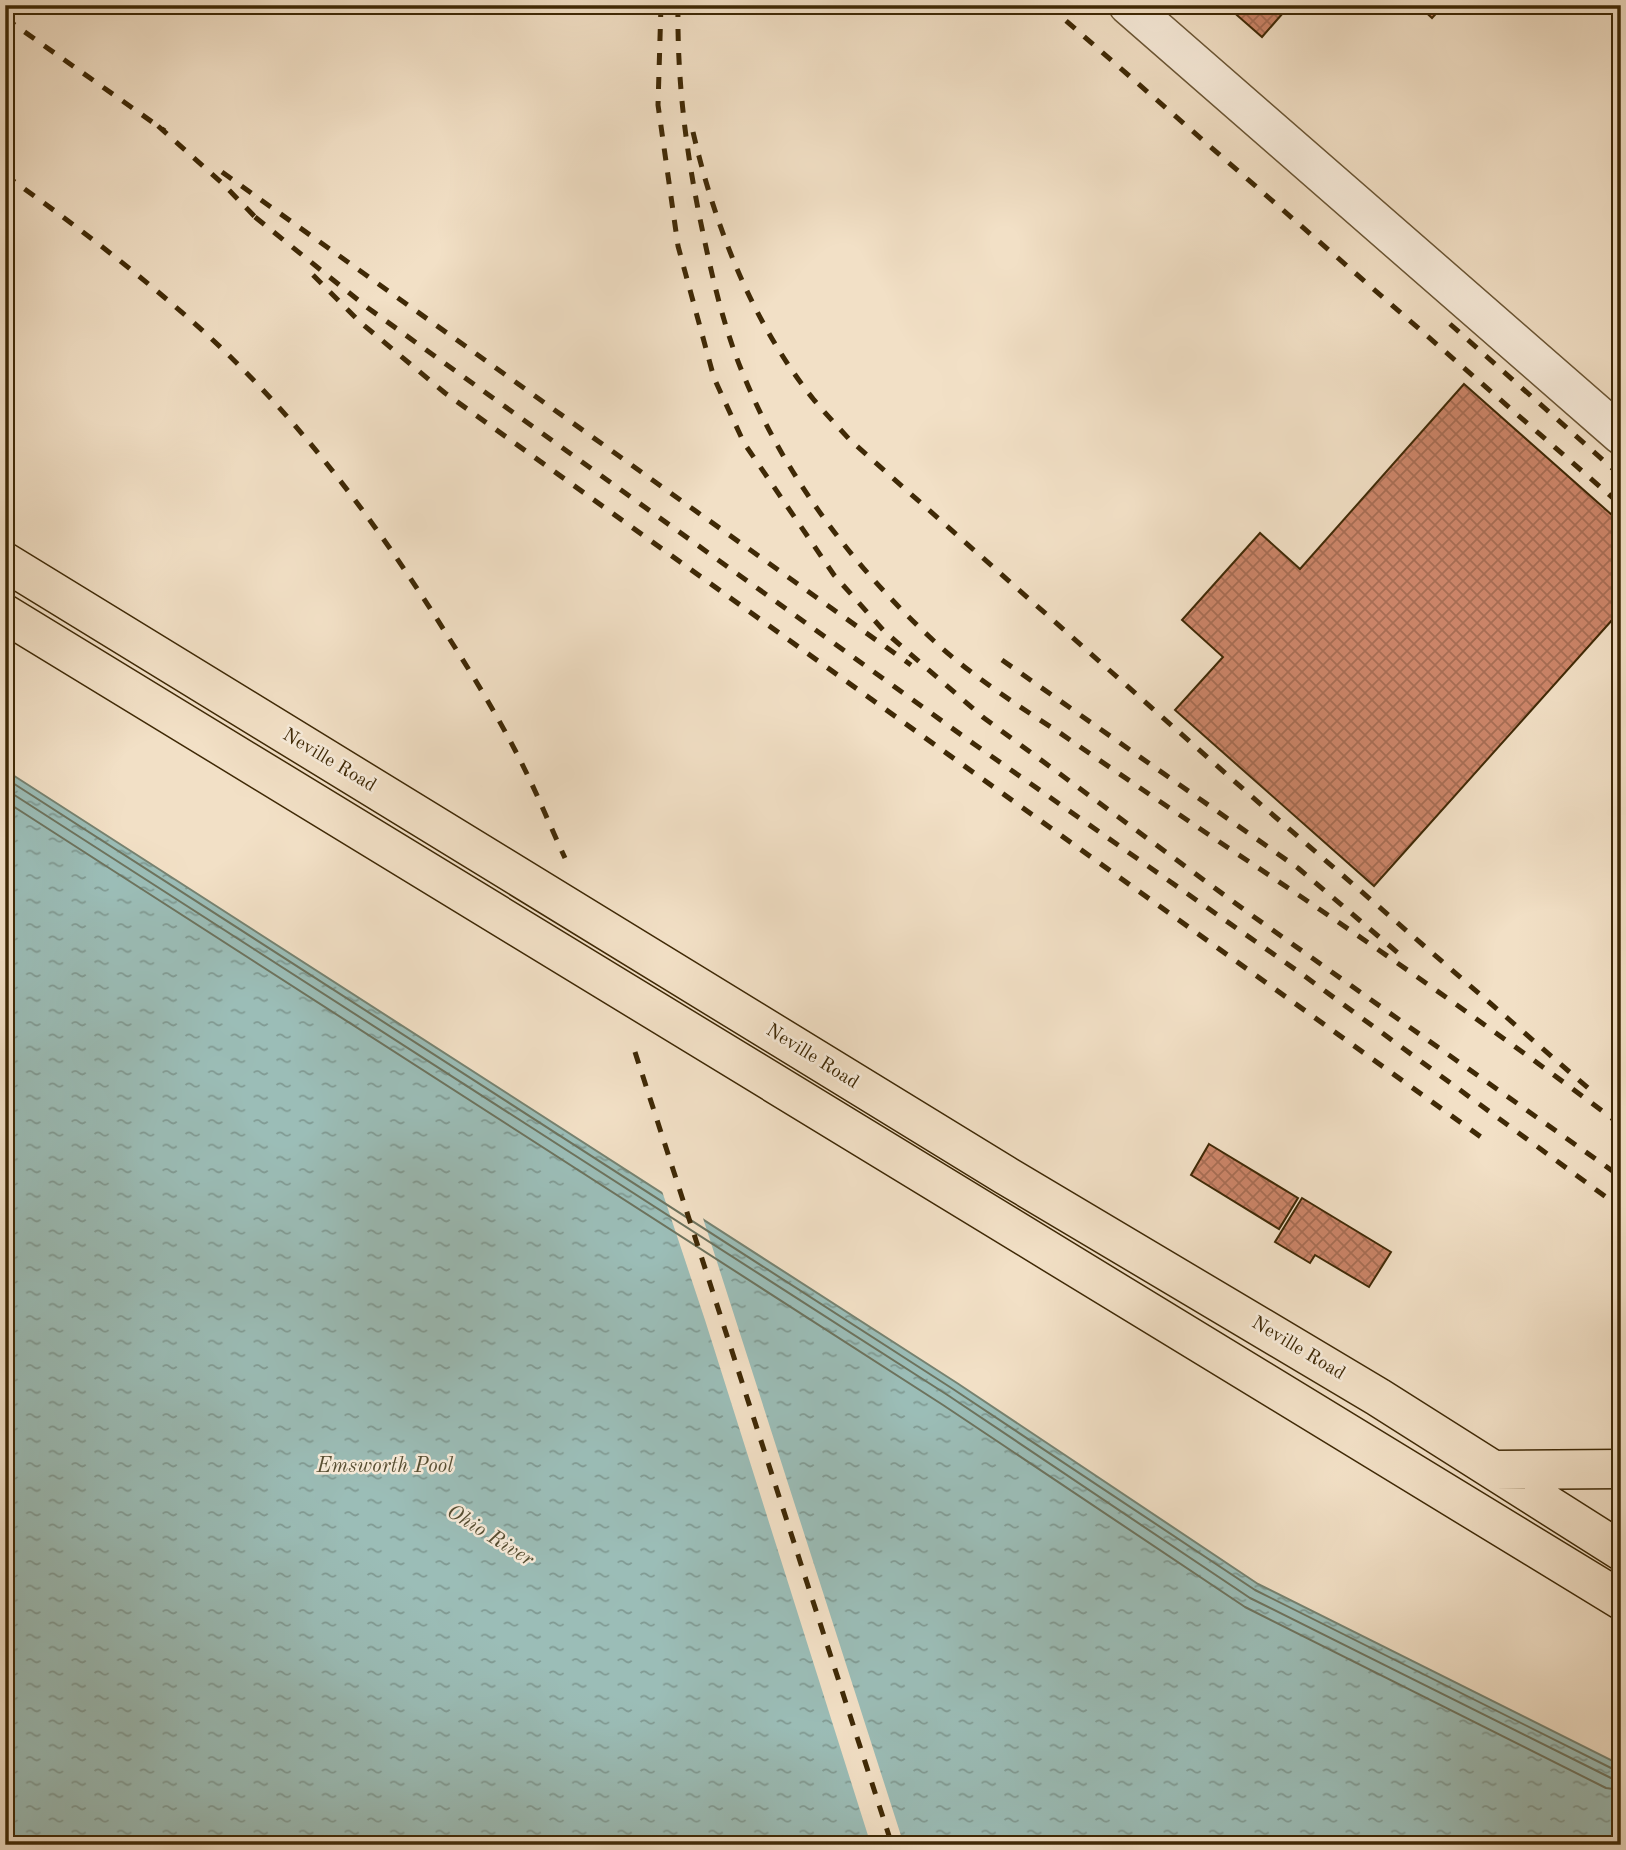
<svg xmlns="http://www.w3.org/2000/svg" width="1626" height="1850" viewBox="0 0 1626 1850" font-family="'Old Standard TT',serif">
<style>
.water{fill:url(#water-ripples);stroke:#768270;stroke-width:2}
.pier{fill:#f2e0c6}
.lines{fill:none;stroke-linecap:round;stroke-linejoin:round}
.shore{stroke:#6d735e;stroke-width:2}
.building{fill:url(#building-cross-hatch);stroke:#3f2906;stroke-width:2}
.minor-casing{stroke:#6c5736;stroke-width:41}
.major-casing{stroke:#3f2906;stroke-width:41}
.minor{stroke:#f7ebda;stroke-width:38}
.major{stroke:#f2e0c6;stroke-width:38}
.rail{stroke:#3f2906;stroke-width:5;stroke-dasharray:12 12;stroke-linecap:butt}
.labels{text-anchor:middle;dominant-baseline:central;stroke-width:5;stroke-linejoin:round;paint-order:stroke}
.street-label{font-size:19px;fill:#3f2906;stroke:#f7ebda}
.water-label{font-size:21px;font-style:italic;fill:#564e32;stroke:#f7ebda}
</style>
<defs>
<pattern id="water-ripples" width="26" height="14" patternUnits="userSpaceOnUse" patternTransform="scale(1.75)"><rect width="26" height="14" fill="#9bbdb7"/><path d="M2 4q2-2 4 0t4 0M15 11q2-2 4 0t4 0" fill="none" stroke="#809a93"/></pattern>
<pattern id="building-cross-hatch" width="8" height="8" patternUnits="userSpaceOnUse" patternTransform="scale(1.75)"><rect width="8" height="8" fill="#cc8569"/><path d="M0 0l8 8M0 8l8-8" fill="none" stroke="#a76d54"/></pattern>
</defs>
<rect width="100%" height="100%" fill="#f2e0c6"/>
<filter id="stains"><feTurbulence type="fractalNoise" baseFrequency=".00286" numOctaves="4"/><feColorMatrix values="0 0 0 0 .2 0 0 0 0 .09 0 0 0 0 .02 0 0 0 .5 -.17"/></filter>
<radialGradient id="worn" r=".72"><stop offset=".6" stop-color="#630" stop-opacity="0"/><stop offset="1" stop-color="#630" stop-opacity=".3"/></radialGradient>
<path class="water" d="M5,770L957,1383L1258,1584L1621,1765V1845H19L5,1836Z"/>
<path class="pier" d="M661,1188L702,1215L904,1845H871L705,1320Z"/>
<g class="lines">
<path class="shore" d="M5,778L953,1389L1255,1590L1615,1770L1621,1771
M5,789L949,1396L1250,1598L1611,1778L1621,1780
M5,801L943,1405L1245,1607L1606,1788L1621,1790"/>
</g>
<path class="building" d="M1235,5H1290L1262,37L1231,10Z
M1418,5H1444L1432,18Z
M1464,384L1621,523V610L1374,886L1175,710L1223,657L1182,620L1260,533L1300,569Z
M1209,1144L1298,1198L1279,1229L1191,1175Z
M1302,1198L1391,1252L1369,1287L1315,1255L1310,1263L1275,1242Z"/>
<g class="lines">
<defs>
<path id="minor" d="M1128,5L1621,435"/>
<path id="major" d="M5,562L1005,1175L1378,1397L1621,1551
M5,614L1621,1600
M1494,1470L1621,1469"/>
</defs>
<use href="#minor" class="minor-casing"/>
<use href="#major" class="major-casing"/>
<use href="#minor" class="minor"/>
<use href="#major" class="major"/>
<path class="rail" d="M661,5L658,105L678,246L714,378L744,443L834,575L884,631L984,718L1250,914L1621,1177
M678,5C677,76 685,144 699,214C709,262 719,310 736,356C777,466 849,563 934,641C972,676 1017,705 1060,733C1115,771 1171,809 1227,847C1361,936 1492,1028 1621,1125
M1048,5L1621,505
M5,18L165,131
M158,126L223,184L261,223
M693,132C715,227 753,324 814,400C826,414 838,427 850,440L1250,795L1595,1094
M222,172L911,665
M5,175C70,221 133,269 193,322C295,412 377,523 449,638C477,682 505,728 528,776C541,803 552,830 565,858
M255,217L368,308L974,744L1299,972L1621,1208
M313,275L360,322L445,393L1481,1137
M1450,324L1621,476
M1002,660L1298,868L1404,958
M635,1052L892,1845"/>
</g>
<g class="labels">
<g class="street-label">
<text transform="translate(329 761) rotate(31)">Neville Road</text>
<text transform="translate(812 1057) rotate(32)">Neville Road</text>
<text transform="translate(1298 1349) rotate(31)">Neville Road</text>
</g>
<g class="water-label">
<text x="385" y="1466">Emsworth Pool</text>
<text transform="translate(490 1536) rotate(32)">Ohio River</text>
</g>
</g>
<rect width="1626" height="1850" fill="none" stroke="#f2e0c6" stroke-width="28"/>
<rect x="7" y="7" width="1612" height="1836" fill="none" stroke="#3f2906" stroke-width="3.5"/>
<rect x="14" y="14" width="1598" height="1822" fill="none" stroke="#3f2906" stroke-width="2"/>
<rect width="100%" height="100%" filter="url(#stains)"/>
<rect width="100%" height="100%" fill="url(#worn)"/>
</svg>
